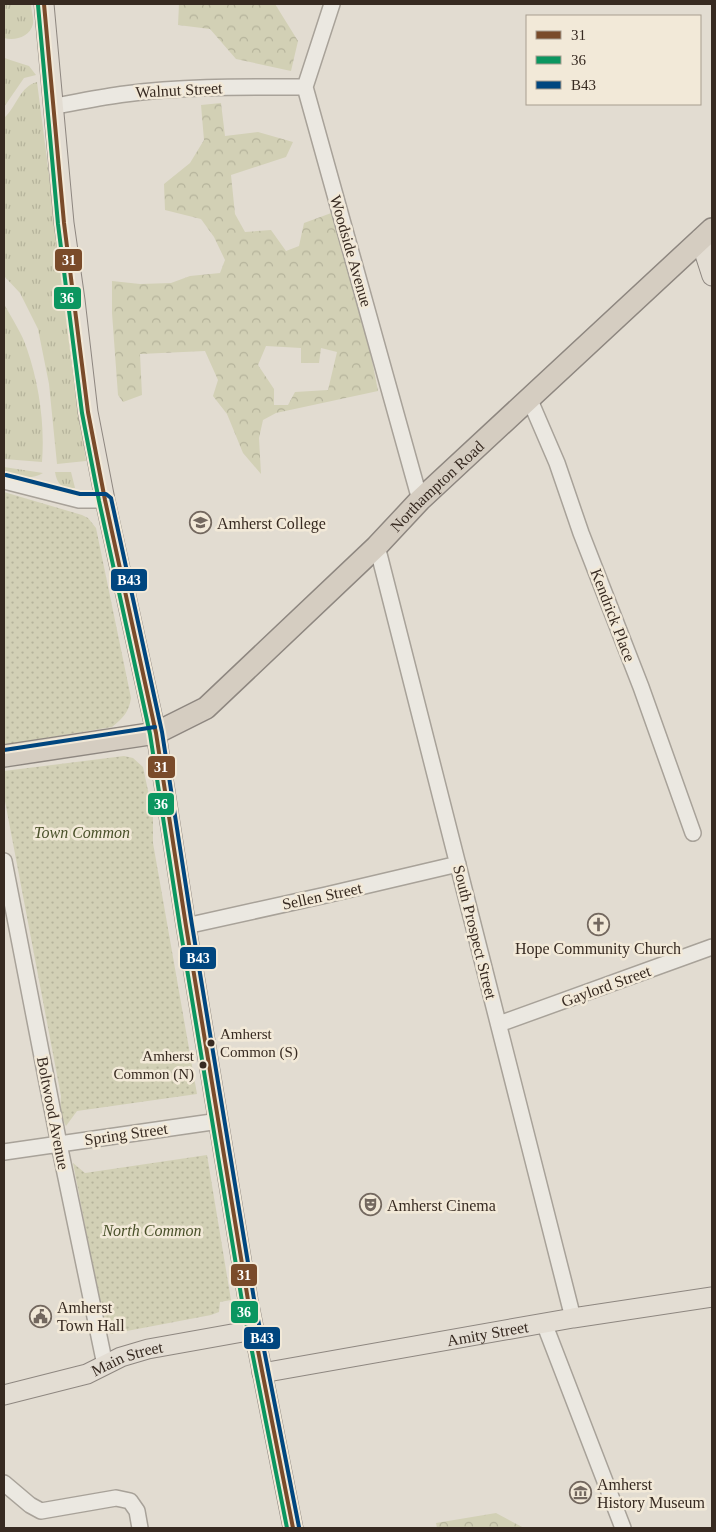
<svg xmlns="http://www.w3.org/2000/svg" width="716" height="1532" viewBox="0 0 716 1532" font-family="'Times New Roman',serif">
<style>
.grass{fill:url(#grass-tufts)}
.forest{fill:url(#forest-crowns);fill-rule:evenodd}
.park{fill:url(#park-dots)}
.lines{fill:none;stroke-linecap:round;stroke-linejoin:round}
.minor-casing{stroke:#a8a299;stroke-width:18}
.major-casing{stroke:#8e8780;stroke-width:21}
.highway-casing{stroke:#8e8780;stroke-width:24}
.minor{stroke:#ebe8e1;stroke-width:15}
.major{stroke:#e3ddd3;stroke-width:19}
.highway{stroke:#d5cdc1;stroke-width:21}
.bus-1-casing{stroke:#f2e9d8;stroke-width:8}
.bus-2-casing{stroke:#f2e9d8;stroke-width:8}
.bus-3-casing{stroke:#f2e9d8;stroke-width:8}
.bus-1{stroke:#7a4b2a;stroke-width:4}
.bus-2{stroke:#0b9660;stroke-width:4}
.bus-3{stroke:#00467f;stroke-width:4}
.bus-dot{fill:#372a21;stroke:#f2e9d8;stroke-width:2}
.labels{text-anchor:middle;dominant-baseline:central;stroke-width:5;stroke-linejoin:round;paint-order:stroke}
.bus-label{font-size:15px;fill:#372a21;stroke:#f2e9d8;text-anchor:start}
.street-label{font-size:16px;fill:#372a21;stroke:#f2e9d8}
.poi-label{font-size:16px;fill:#372a21;stroke:#f2e9d8;text-anchor:start}
.park-label{font-size:16px;font-style:italic;fill:#4a512a;stroke:#f2e9d8}
.line-badge{stroke:#f2e9d8;stroke-width:2}
.badge-label{font-size:14px;text-anchor:middle;font-weight:bold;fill:#fff}
</style>
<defs>
<pattern id="grass-tufts" width="24" height="20" patternUnits="userSpaceOnUse" patternTransform="scale(1.25)"><rect width="24" height="20" fill="#d2d0b5"/><path d="M3 7l-1-3M5 7V3M7 7l1-3M15 17l-1-3M17 17v-4M19 17l1-3" fill="none" stroke="#b5b39b"/></pattern>
<pattern id="forest-crowns" width="20" height="18" patternUnits="userSpaceOnUse" patternTransform="scale(1.25)"><rect width="20" height="18" fill="#d2d0b5"/><path d="M2 6a3 3 0 1 1 6 0M12 15a3 3 0 1 1 6 0" fill="none" stroke="#b5b39b"/></pattern>
<pattern id="park-dots" width="8" height="8" patternUnits="userSpaceOnUse" patternTransform="scale(1.25)"><rect width="8" height="8" fill="#d2d0b5"/><path d="M2 2h.1M6 6h.1" fill="none" stroke="#b5b39b" stroke-width="1.8" stroke-linecap="round"/></pattern>
</defs>
<rect width="100%" height="100%" fill="#e2dcd1"/>
<path class="grass" d="M4,4H31C31,10 34,18 33,24C30,37 15,41 4,38Z
M4,58L29,66L36,75L24,78L4,107Z
M37,82L86,461L57,464L49,384L38,329L20,293L4,276V118C16,108 20,86 37,82Z
M4,304C12,319 22,333 27,349C39,384 45,424 42,462L4,459Z
M4,467L43,473C30,481 18,476 4,473Z
M55,472H71L75,488C63,489 57,485 55,472Z"/>
<path class="forest" d="M179,4H275L298,41L291,71L236,59L210,29L178,25Z
M221,103L225,136L258,132L293,142L286,157L231,175L235,214L245,232L271,230L286,251L299,246L304,223L334,212L362,309L378,391L276,413L263,420L259,438L261,474L243,453L227,414L213,396L218,380L205,351L140,354L142,395L123,402L118,395L112,313V281L140,284L171,283L190,276L220,273L225,260L214,237L201,219L165,210L164,184L190,163L204,140L201,105ZM266,346L301,348V363H319L321,348L337,352L328,390L295,392L288,405H274V389L258,365Z
M496,1513L524,1528H437L436,1523Z"/>
<path class="park" d="M4,492L82,515L88,518L96,528L131,698C129,712 123,718 112,727L4,745Z
M124,756L133,758L143,767L153,814V843L197,1094L77,1111L66,1126C61,1118 60,1106 61,1096L4,796V771Z
M207,1155L231,1300L220,1302L219,1312L211,1315L111,1334L104,1325L73,1163L85,1173Z"/>
<g class="lines">
<defs>
<path id="minor" d="M332,4L305,87L420,500
M54,106C78,102 101,97 125,94C185,86 245,87 305,87
M529,398L557,463L581,533L641,687L693,833
M4,481L79,500H105
M377,546L573,1318
M4,861L59,1144L105,1365
M186,926L326,895L458,864
M499,1024L712,947
M4,1152L219,1121
M544,1323L623,1528
M4,1483L30,1505L41,1511L116,1498L130,1501L137,1511L140,1528"/>
<g id="major">
<path d="M44,4L64,223L75,300L88,412L105,500L156,733L186,926L248,1300L293,1528"/>
<path d="M700,239L712,276"/>
<path id="s1" d="M262,1373L573,1318L712,1297"/>
<path id="s2" d="M4,1395L87,1374L121,1357L148,1349L254,1330"/>
</g>
<g id="highway">
<path id="s3" d="M4,756L156,733L206,708L377,546L420,500L712,229"/>
</g>
</defs>
<use href="#minor" class="minor-casing"/>
<use href="#major" class="major-casing"/>
<use href="#highway" class="highway-casing"/>
<use href="#minor" class="minor"/>
<use href="#major" class="major"/>
<use href="#highway" class="highway"/>
<defs>
<path id="bus-1" d="M44,4L64,223L88,412L105,500L156,733L186,926L248,1300L293,1528"/>
<path id="bus-2" d="M38,5L58,224L82,413L99,501L150,734L180,927L242,1301L287,1528"/>
<path id="bus-3" d="M6,475L80,494H106L111,498L162,732L192,925L254,1299L299,1527
M4,750L155,727"/>
</defs>
<use href="#bus-1" class="bus-1-casing"/>
<use href="#bus-2" class="bus-2-casing"/>
<use href="#bus-3" class="bus-3-casing"/>
<use href="#bus-1" class="bus-1"/>
<use href="#bus-2" class="bus-2"/>
<use href="#bus-3" class="bus-3"/>
</g>
<defs>
<symbol id="university-ring" viewBox="-11 -11 22 22"><circle r="9.5" fill="#f2e9d8" stroke="#73685f" stroke-width="1.5"/><path d="M0-5L7-2L0 1L-7-2ZM-4 1L0 2.5L4 1V4Q0 6-4 4Z" fill="#73685f"/></symbol>
<symbol id="church-ring" viewBox="-11 -11 22 22"><circle r="9.5" fill="#f2e9d8" stroke="#73685f" stroke-width="1.5"/><path d="M-1.2-6h2.4v3.5h3.3v2.4h-3.3V6h-2.4V-.1h-3.3v-2.4h3.3Z" fill="#73685f"/></symbol>
<symbol id="theatre-ring" viewBox="-11 -11 22 22"><circle r="9.5" fill="#f2e9d8" stroke="#73685f" stroke-width="1.5"/><path d="M-5-5.5Q0-4 5-5.5V0Q5 5 0 6Q-5 5-5 0ZM-3.3-2.5H-1v1.5H-3.3ZM1-2.5H3.3v1.5H1ZM-2.8 1Q0 5.5 2.8 1Z" fill="#73685f"/></symbol>
<symbol id="civic-ring" viewBox="-11 -11 22 22"><circle r="9.5" fill="#f2e9d8" stroke="#73685f" stroke-width="1.5"/><path d="M-.6-6.5H3V-4.5H.6V-3L4-1V1h2V6H-6V1h2V-1L-.6-3ZM-1.2 2.5V6h2.4V2.5Z" fill="#73685f"/></symbol>
<symbol id="museum-ring" viewBox="-11 -11 22 22"><circle r="9.5" fill="#f2e9d8" stroke="#73685f" stroke-width="1.5"/><path d="M0-6L6-3V-2H-6V-3ZM-5-1h2V3h-2ZM-1-1h2V3h-2ZM3-1h2V3H3ZM-6 4H6V6H-6Z" fill="#73685f"/></symbol>
</defs>
<g fill-rule="evenodd">
<use href="#university-ring" x="188" y="510" width="25" height="25"/>
<use href="#church-ring" x="586" y="912" width="25" height="25"/>
<use href="#theatre-ring" x="358" y="1192" width="25" height="25"/>
<use href="#civic-ring" x="28" y="1304" width="25" height="25"/>
<use href="#museum-ring" x="568" y="1480" width="25" height="25"/>
</g>
<g class="bus-dot">
<circle cx="211" cy="1043" r="4.5"/>
<circle cx="203" cy="1065" r="4.5"/>
</g>
<g class="labels">
<g class="bus-label">
<text x="220" y="1034">Amherst<tspan x="220" dy="18">Common (S)</tspan></text>
<text x="194" y="1056" text-anchor="end">Amherst<tspan x="194" dy="18">Common (N)</tspan></text>
</g>
<g class="street-label">
<text transform="translate(179 90) rotate(-3)">Walnut Street</text>
<text transform="translate(351 251) rotate(74)">Woodside Avenue</text>
<text stroke="none"><textPath href="#s3" startOffset="530">Northampton Road</textPath></text>
<text transform="translate(613 615) rotate(69)">Kendrick Place</text>
<text transform="translate(322 896) rotate(-12)">Sellen Street</text>
<text transform="translate(475 932) rotate(76)">South Prospect Street</text>
<text transform="translate(606 986) rotate(-20)">Gaylord Street</text>
<text transform="translate(53 1113) rotate(79)">Boltwood Avenue</text>
<text transform="translate(126 1134) rotate(-8)">Spring Street</text>
<text stroke="none"><textPath href="#s1" startOffset="229">Amity Street</textPath></text>
<text stroke="none"><textPath href="#s2" startOffset="129">Main Street</textPath></text>
</g>
<g class="poi-label">
<text x="217" y="523">Amherst College</text>
<text x="598" y="948" text-anchor="middle">Hope Community Church</text>
<text x="387" y="1205">Amherst Cinema</text>
<text x="57" y="1307">Amherst<tspan x="57" dy="18">Town Hall</tspan></text>
<text x="597" y="1484">Amherst<tspan x="597" dy="18">History Museum</tspan></text>
</g>
<g class="park-label">
<text x="82" y="832">Town Common</text>
<text x="152" y="1230">North Common</text>
</g>
</g>
<g class="line-badge">
<rect x="54" y="248" width="29" height="24" rx="5" fill="#7a4b2a"/>
<rect x="53" y="286" width="29" height="24" rx="5" fill="#0b9660"/>
<rect x="110" y="568" width="38" height="24" rx="5" fill="#00467f"/>
<rect x="147" y="755" width="29" height="24" rx="5" fill="#7a4b2a"/>
<rect x="147" y="792" width="28" height="24" rx="5" fill="#0b9660"/>
<rect x="179" y="946" width="38" height="24" rx="5" fill="#00467f"/>
<rect x="230" y="1263" width="28" height="24" rx="5" fill="#7a4b2a"/>
<rect x="230" y="1300" width="29" height="24" rx="5" fill="#0b9660"/>
<rect x="243" y="1326" width="38" height="24" rx="5" fill="#00467f"/>
</g>
<g class="badge-label">
<text x="69" y="265">31</text>
<text x="67" y="303">36</text>
<text x="129" y="585">B43</text>
<text x="161" y="772">31</text>
<text x="161" y="809">36</text>
<text x="198" y="963">B43</text>
<text x="244" y="1280">31</text>
<text x="244" y="1317">36</text>
<text x="262" y="1343">B43</text>
</g>
<rect width="716" height="1532" fill="none" stroke="#372a21" stroke-width="10"/>
<rect x="526" y="15" width="175" height="90" fill="#f2e9d8" stroke="#a79d8f"/>
<rect x="536" y="31" width="25" height="8" fill="#7a4b2a" stroke="#a79d8f"/>
<text x="571" y="40" font-size="15" fill="#372a21">31</text>
<rect x="536" y="56" width="25" height="8" fill="#0b9660" stroke="#a79d8f"/>
<text x="571" y="65" font-size="15" fill="#372a21">36</text>
<rect x="536" y="81" width="25" height="8" fill="#00467f" stroke="#a79d8f"/>
<text x="571" y="90" font-size="15" fill="#372a21">B43</text>
</svg>
